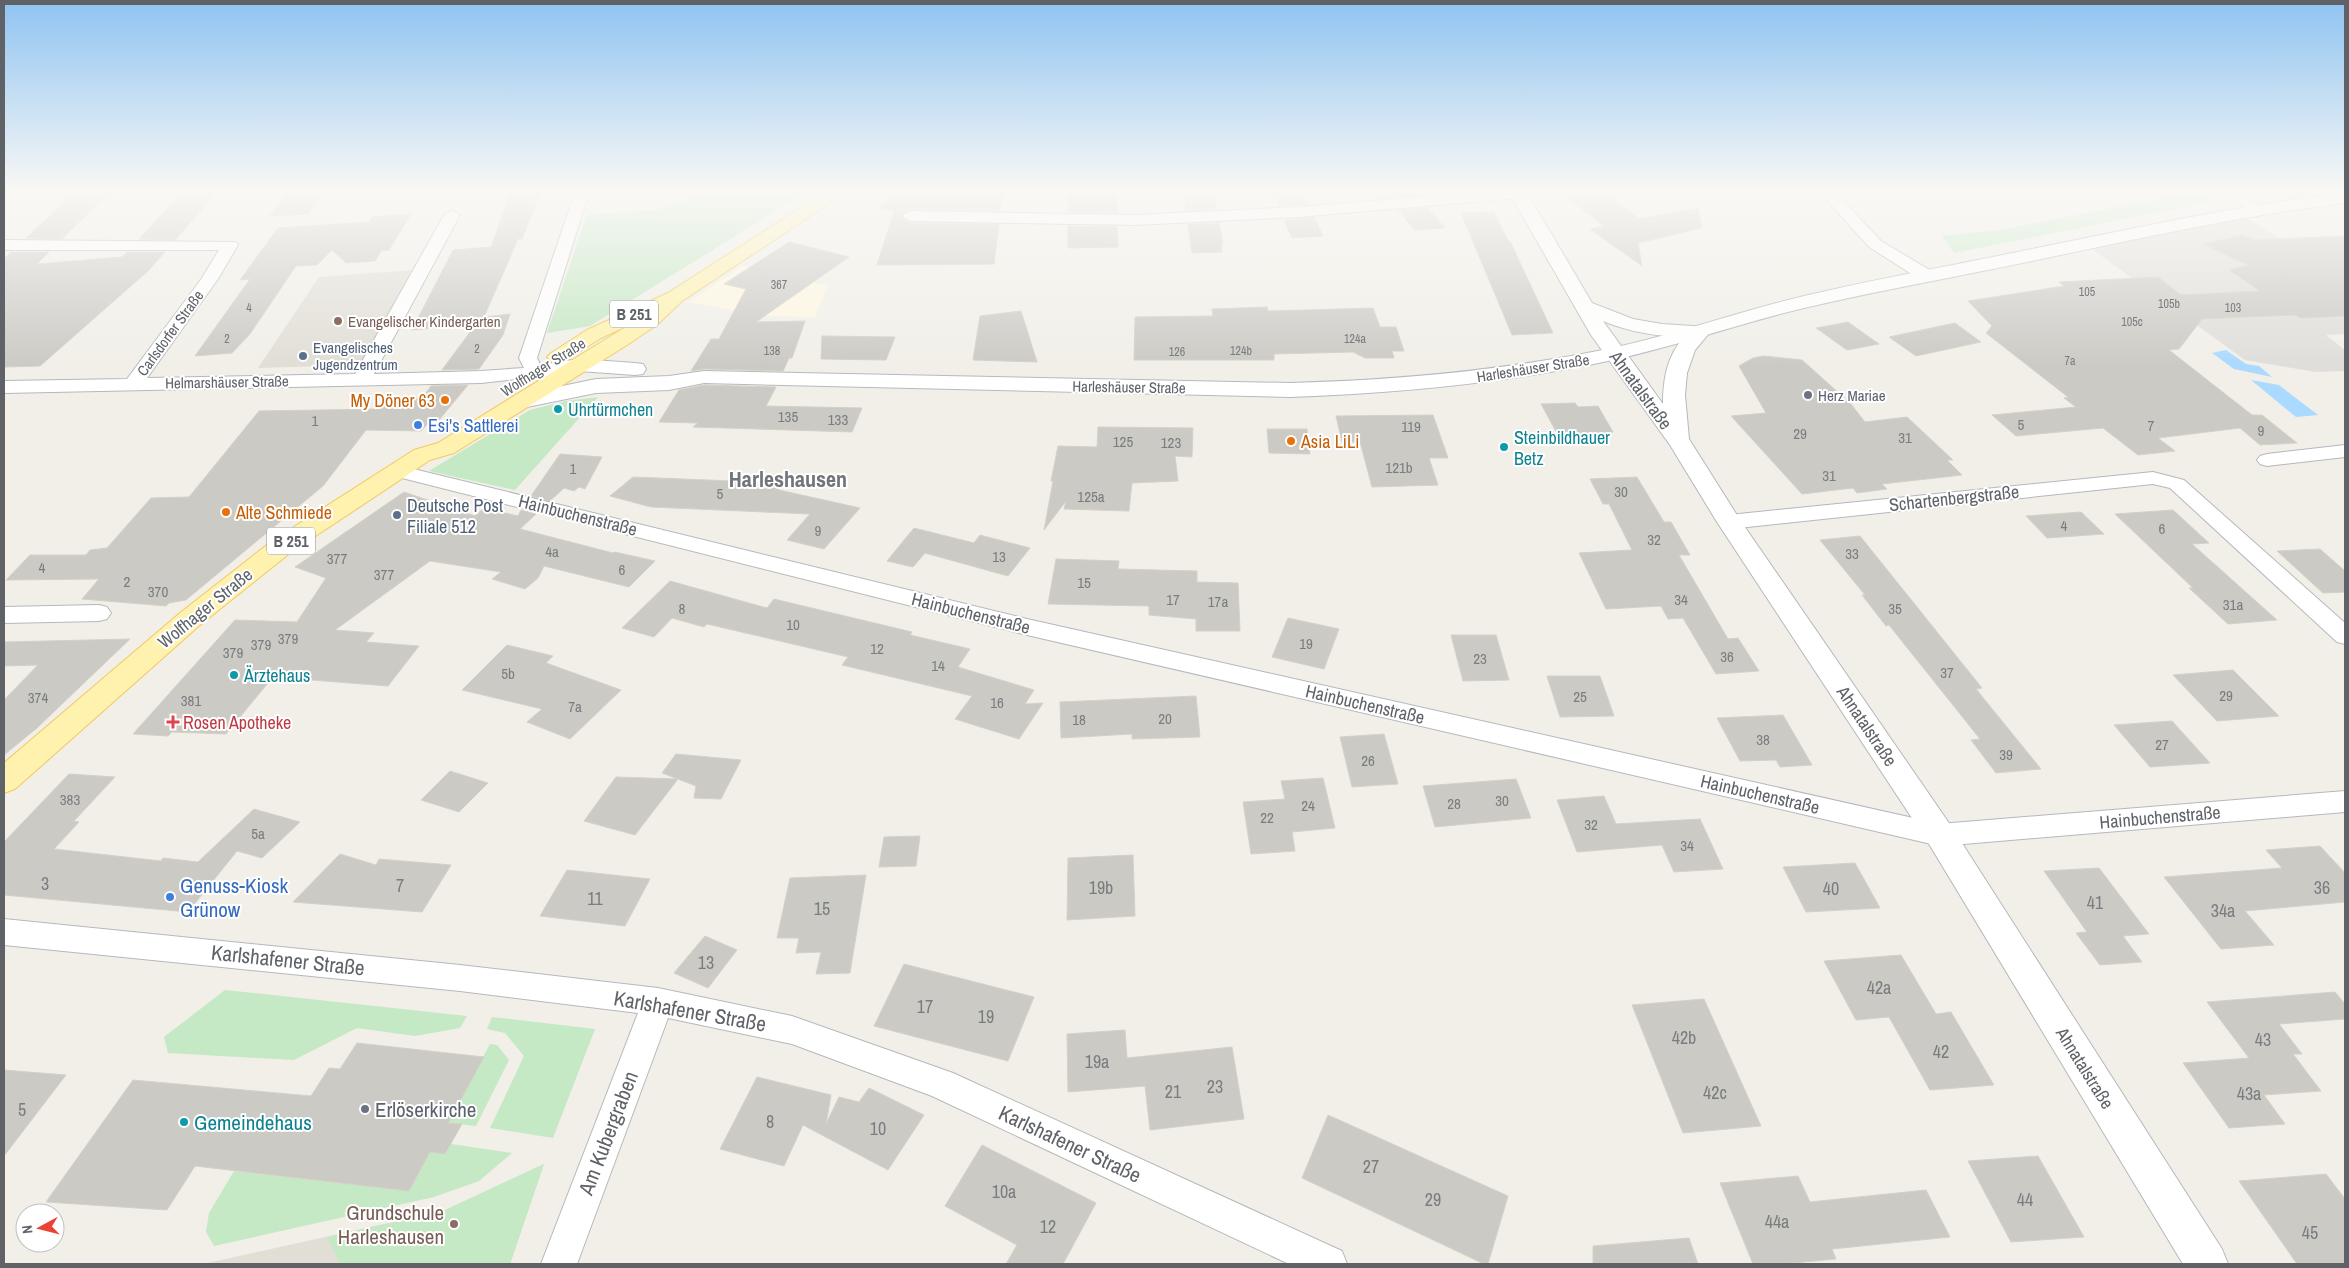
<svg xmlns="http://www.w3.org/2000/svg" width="2349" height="1268" viewBox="0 0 2349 1268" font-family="'Archivo Narrow',sans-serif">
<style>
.commercial{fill:#fef7e0}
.industrial{fill:#e0deda}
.education{fill:#e1ded6}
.green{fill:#c5e8c5}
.water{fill:#aadaff}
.building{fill:#cccac5;stroke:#d6d1c6}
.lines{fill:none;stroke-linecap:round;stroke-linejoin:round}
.minor-casing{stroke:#b5b8bc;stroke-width:2}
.tertiary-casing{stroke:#b5b8bc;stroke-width:2}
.secondary-casing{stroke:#b6babf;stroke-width:2}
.primary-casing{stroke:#f2c960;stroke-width:2}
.minor{fill:#fff;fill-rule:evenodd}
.tertiary{fill:#fff;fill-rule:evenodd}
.secondary{fill:#fff;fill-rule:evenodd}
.primary{fill:#fff2af;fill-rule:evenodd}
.education-dot{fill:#8d6e63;stroke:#fff;stroke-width:2}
.service-dot{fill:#5c6f8a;stroke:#fff;stroke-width:2}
.worship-dot{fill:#6b7280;stroke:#fff;stroke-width:2}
.food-dot{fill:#e8710a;stroke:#fff;stroke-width:2}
.culture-dot{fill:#0f9aa8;stroke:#fff;stroke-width:2}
.shop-dot{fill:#3f7fe0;stroke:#fff;stroke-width:2}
.health-dot{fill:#e0444e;stroke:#fff;stroke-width:2}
.labels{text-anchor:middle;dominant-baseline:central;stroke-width:4;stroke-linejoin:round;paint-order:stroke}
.far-number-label{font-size:12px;fill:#7a7d7f}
.far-education-label{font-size:15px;fill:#785e54;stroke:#fff;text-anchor:start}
.far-street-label{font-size:15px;fill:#5f6368;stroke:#fff}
.far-service-label{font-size:15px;fill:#4e5e75;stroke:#fff;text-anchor:start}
.far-worship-label{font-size:15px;fill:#5b616d;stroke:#fff;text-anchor:start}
.number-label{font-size:15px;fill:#7a7d7f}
.shield{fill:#fff;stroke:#8f9295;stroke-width:1}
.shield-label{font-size:16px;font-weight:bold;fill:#5f6368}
.street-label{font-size:18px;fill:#5f6368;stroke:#fff}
.food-label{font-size:18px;fill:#c56008;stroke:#fff;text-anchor:start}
.culture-label{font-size:18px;fill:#0d838f;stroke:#fff;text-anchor:start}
.shop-label{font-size:18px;fill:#366cbe;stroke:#fff;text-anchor:start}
.service-label{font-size:18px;fill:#4e5e75;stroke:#fff;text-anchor:start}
.health-label{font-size:18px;fill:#be3a42;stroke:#fff;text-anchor:start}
.near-number-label{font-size:18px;fill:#7a7d7f}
.near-shop-label{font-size:21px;fill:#366cbe;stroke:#fff;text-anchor:start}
.near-street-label{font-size:21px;fill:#5f6368;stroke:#fff}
.near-worship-label{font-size:21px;fill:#5b616d;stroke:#fff;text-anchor:start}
.near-culture-label{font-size:21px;fill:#0d838f;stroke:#fff;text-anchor:start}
.near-education-label{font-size:21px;fill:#785e54;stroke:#fff;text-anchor:end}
.district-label{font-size:22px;font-weight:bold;fill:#70757a;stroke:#fff}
</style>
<rect width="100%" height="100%" fill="#f1efe8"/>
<path class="commercial" d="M742,266L818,284H828L815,317L766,316L688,302Z"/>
<path class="industrial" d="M2239,213L2345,279V291L2311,293L2345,317V334L2326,335L2345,350V371L2316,372L2245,360L2085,244Z"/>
<path class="education" d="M414,270L361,365L258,368L319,277Z
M544,1164L510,1264H203L443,1211Z"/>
<path class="green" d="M702,189H811L590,326L547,333L587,215L657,210L700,194Z
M2198,191L2209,202L1954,253L1942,236L2005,229Z
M598,397L515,490L429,471L530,410L566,401Z
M225,990L467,1016L460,1028L415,1036L357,1028L294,1060L168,1053L164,1037Z
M492,1017L595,1029L553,1138L490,1128L524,1056L505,1033L487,1029Z
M490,1044L497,1045L509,1060L476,1126L448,1123Z
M451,1144L512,1153L479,1181L434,1197L214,1246L206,1232L209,1213L234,1171L409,1191L430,1152L445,1154Z
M544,1164L510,1264H340L327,1237L443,1211Z"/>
<path class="water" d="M2226,350L2246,364L2259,366L2272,377L2234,369L2212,353Z
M2251,380L2279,385L2318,415L2296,417Z"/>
<path class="building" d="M78,189H113L62,239L26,238Z
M185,189H220L175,240L139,239Z
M291,189H326L308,214L270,216Z
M512,189H542L522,239H518L484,317L510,314L503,335L479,369L442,370L476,324L412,330L453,250L491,247Z
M904,189H1003L1000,211L910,209L900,215L910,223L999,224L994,264L877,265L894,211L878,208Z
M1068,189H1117V213L1068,212Z
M1183,189H1213L1217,209L1186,211Z
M1301,189L1308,204L1279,206L1272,190Z
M1382,189H1413L1418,195L1388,198Z
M1601,191L1640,219L1698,208L1702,228L1638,243L1642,266L1590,229L1604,226L1566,197Z
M1428,208L1445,228L1414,230L1398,210Z
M1494,212L1508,241H1510L1553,333L1512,335L1461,213Z
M411,214L389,250L381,251L375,261L346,263L332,250L317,265L296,266L250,334L232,353L195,356L250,279L240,280L278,228L369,222L372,217Z
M1314,217L1323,236L1292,238L1284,220Z
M1219,223L1223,244H1221L1222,252L1192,253L1188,224Z
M1068,226L1117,227L1118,247L1068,248Z
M2243,235L2253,240L2345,236V316L2300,318L2295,315L2202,319L2179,349L2169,350L2252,415H2262L2297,443L2260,445L2240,428L2158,438L2175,451L2138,455L2103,428L2016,436L1992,415L2076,407L2064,398L2068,397L1986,333L1992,326L1968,301L2064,286L2059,282L2158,277L2181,295L2260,291L2229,270L2248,265L2203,244Z
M789,242L849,257L756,322L805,321L792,358H789L783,371L704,369L691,371L711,339H719L746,289L724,284Z
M11,252H49L37,264L122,257L127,252H165L148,271L40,366L4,367V259Z
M1267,307L1268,311L1373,308L1380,327H1396L1404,351H1392L1394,358H1365L1353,352L1274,354V360H1134L1135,317L1213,316L1212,309Z
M1021,311L1037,362L973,360L980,316Z
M1848,322L1879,344L1847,350L1816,328Z
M1955,323L1981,342L1916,356L1889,337Z
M822,336L895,337L886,360L821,359Z
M1764,356L1802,360L1851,404L1865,422L1907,417L1953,460H1947L1962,475L1882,484L1887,489L1857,493L1853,488L1802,494L1731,416L1766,413L1739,366L1753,358Z
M468,385L439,420H431L421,431L366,430L323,486L186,600L169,603L166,606L82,599L99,579L6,580L30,555H86L90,550L107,548L151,498L189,497L259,411L378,409L389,397L422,398L431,386Z
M704,385L776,387L766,406L862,408L852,432L693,427L698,423L659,422L679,390Z
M1575,403L1578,407L1598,406L1613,432L1558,435L1541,404Z
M1433,415L1448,458H1429L1438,485L1372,487L1360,442H1342L1336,416Z
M1098,427L1193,428L1192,457L1175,456L1178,481L1132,483L1129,511L1064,509L1066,501L1044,530L1053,481H1051L1058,446L1097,447Z
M1267,429H1307L1310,454L1269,453Z
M560,454L602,457L585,489L579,487L574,491L564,488L550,501L531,496Z
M633,477L782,483L779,490L860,508L824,549L787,540L810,514L651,507L610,496Z
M1637,477L1664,522H1671L1690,555H1679L1728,639L1738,638L1759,671L1716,674L1683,618L1668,619L1661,606L1606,609L1579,553L1632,550L1609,504H1603L1590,479Z
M404,492L475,516L484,508L518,516L521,510L536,514L520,529L613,553L615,552L655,561L629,587L544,566L538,578L525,589L492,579L501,572L430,561L335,630L374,633L366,642L419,646L388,686L273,677L226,734L172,732L168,736L133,734L235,620L297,622L326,578L295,567Z
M2173,510L2209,543L2192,544L2277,620L2228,624L2189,588H2193L2115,514Z
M2081,512L2104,534L2047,538L2026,516Z
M914,528L974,543L980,535L1030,548L1008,576L925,553L913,567L887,561Z
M1860,536L1982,688L1976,689L2041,769L1996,773L1971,740L1980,739L1889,625L1886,626L1862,595H1865L1820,540Z
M2320,549L2345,571V592L2323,593L2277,551Z
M1056,559L1119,561L1118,569L1197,571V582L1238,583L1240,631H1196V619L1149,615V606L1048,604Z
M670,581L767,608L774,599L912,632L910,635L970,649L958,667L1034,690L1025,704L1043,703L1019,739L955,719L972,696L842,665L848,657L707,624L704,627L672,618L654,637L622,628Z
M1288,618L1339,629L1324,669L1272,657Z
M1451,635H1496L1509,680L1463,681Z
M130,639L37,728L4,755V700L38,665L4,666V642Z
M507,645L553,656L546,663L621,690L570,739L527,722L542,709L462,690Z
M2233,670L2279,716L2217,721L2173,675Z
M1547,676H1600L1614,716L1560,717Z
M1196,696L1200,737L1132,739V734L1061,738L1060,702Z
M1783,715L1812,765L1780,767L1776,760L1740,761L1717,718Z
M2172,721L2210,763L2150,767L2114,725Z
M1384,734L1398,784L1352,787L1340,737Z
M676,754L741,760L721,799L694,798L696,786L678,779L635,835L584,821L616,777L678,779L662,773Z
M450,771L488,783L459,812L421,800Z
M69,774L115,777L74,821L79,822L54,849L161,861L163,858L198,862L254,809L300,822L262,858L237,851L188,912L4,895V842Z
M1323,778L1335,828L1292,832L1295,851L1251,854L1243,802L1285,799L1281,781Z
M1516,779L1531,818L1435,827L1423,786Z
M1604,796L1616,824L1700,819L1723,869L1674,872L1662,845L1577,852L1557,800Z
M920,836L916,866L879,867L884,837Z
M2320,846L2345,873V902L2245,911L2274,945L2221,949L2164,877L2282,868L2266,850Z
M340,854L376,865L379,859L451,865L422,912L293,902Z
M1133,855L1135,916L1067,920L1068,858Z
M1855,863L1880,908L1806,912L1783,867Z
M2099,868L2149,934L2123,936L2142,962L2100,965L2076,933L2087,932L2044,871Z
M567,870L585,872L650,879L625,926L540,916Z
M866,875L850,973L816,974L821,952L796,953L799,938H777L790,878Z
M705,936L737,950L708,988L674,973Z
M1901,955L1936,1014L1951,1012L1994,1085L1930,1090L1889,1017L1856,1020L1824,961Z
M904,964L1034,997L1008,1061L874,1026Z
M2335,992L2345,1004V1019L2279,1024L2302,1054H2293L2321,1091L2264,1095L2285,1124L2229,1128L2183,1063L2249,1058L2207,1002Z
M1704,999L1761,1126L1683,1133L1632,1005Z
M1125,1030L1127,1058L1232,1047L1244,1119L1150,1130L1145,1086L1068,1092L1067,1034Z
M357,1043L484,1057L448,1123L462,1124L445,1154L430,1152L409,1191L195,1166L167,1210L46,1202L133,1080L311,1096L329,1068L340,1069Z
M4,1070L66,1075L4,1156Z
M757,1077L831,1095L826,1124L839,1097L859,1102L869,1088L924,1115L888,1170L803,1125L784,1166L720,1149Z
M1328,1115L1508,1196L1488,1264H1484L1302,1178Z
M982,1145L1096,1203L1063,1264H1006L1017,1245L945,1206Z
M2038,1156L2084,1237L2011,1242L1968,1161Z
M2326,1174L2345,1199V1264H2297L2239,1181Z
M1798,1176L1810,1202L1926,1190L1950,1237L1832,1249L1836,1259L1781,1264H1753L1720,1183Z
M1689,1238L1698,1264H1593V1246Z"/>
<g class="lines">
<defs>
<path id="minor" d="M576,189H590L537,358L544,372L542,376L481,383L4,393V381L127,379L202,278L219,250H4V240L236,242L238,245L218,279L147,378L355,374L444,215L452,210L460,215L374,374L481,371L524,368L519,358Z
M1521,189H1547L1545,192L1518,198L1298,217L1135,225L910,221L902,216L910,211L1135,215L1298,207Z
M1817,189H1832L1881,241L1933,272L1935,276L1933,280H1921L1869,247Z
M2221,189H2238L2265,209L2257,214L2252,212Z
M2345,445V457L2267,466L2260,464L2257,460L2260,456L2267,454Z
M397,465L1027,619L1940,824L2345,791V812L1940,846L1027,635L390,475L387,471L390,467Z
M2153,472L2184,480L2345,623V644L2337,642L2170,488L2153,484L1729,529L1721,527L1718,522L1721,517L1729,515Z
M99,605L107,607L111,613L107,619L99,621L4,623V607Z
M4,919L460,965L658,988L792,1016L953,1073L1342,1251L1347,1264H1289L932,1096L792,1044L668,1018L577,1264H541L638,1013L460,991L4,945Z"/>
<path id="tertiary" d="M1507,189H1525L1592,303L1633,319L1662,324L1708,327L1711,331L1695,350L1687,373L1685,395L1689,439L1740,520L1951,826L2222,1249L2228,1264H2183L1929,844L1717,522L1670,445L1591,335ZM1603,321C1629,332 1656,336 1684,337C1667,356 1663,379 1663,404Z"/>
<path id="secondary" d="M2345,193V203C2239,216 2136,239 2032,261C1956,277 1880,290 1804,308C1741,323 1680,345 1617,359C1509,383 1400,393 1290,397L704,383L669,390L596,393L522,408L514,406L511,401L514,396L596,379L669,376L704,371L1290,383C1400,380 1509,370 1617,347C1680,333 1741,311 1804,296C1880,278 1956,265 2032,249C2136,228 2239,205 2345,193Z
M579,359L635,363L643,364L646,369L643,374L635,375L579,371L535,378L527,377L524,372L527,367Z"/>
<path id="primary" d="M830,189H851L682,301L658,324L627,345L454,453L430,460L290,553L200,625L15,789L4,793V763L180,613L272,541L414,450L438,443L629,325L601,338L565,361L558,363L551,361L547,357L551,353L587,330L668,293Z"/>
</defs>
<use href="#minor" class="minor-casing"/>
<use href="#tertiary" class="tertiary-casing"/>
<use href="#secondary" class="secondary-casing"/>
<use href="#primary" class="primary-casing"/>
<use href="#minor" class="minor"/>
<use href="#tertiary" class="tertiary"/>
<use href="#secondary" class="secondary"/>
<use href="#primary" class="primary"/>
</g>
<linearGradient id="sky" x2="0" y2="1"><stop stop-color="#8fc3f1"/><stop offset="0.52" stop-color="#f9f8f5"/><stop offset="1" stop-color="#f9f8f5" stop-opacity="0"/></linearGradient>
<rect width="2349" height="366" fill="url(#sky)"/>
<g class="education-dot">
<circle cx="338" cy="321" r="5"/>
<circle cx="454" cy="1224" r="5"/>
</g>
<g class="service-dot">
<circle cx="303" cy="356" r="5"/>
<circle cx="397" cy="515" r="5"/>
</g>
<g class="worship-dot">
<circle cx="1808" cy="395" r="5"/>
<circle cx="365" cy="1109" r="5"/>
</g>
<g class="food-dot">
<circle cx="445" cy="400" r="5"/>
<circle cx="1291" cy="441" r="5"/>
<circle cx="226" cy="512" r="5"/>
</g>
<g class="culture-dot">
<circle cx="558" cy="409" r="5"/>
<circle cx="1504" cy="447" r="5"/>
<circle cx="234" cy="675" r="5"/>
<circle cx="184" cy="1122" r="5"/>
</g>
<g class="shop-dot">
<circle cx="418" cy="425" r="5"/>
<circle cx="170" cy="897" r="5"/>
</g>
<path class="health-dot" d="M170.5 714.5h5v5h5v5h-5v5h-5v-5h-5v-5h5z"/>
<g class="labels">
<g class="far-number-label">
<text x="779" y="285">367</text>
<text x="2087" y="292">105</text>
<text x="2169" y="304">105b</text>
<text x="249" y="308">4</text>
<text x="2233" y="308">103</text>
<text x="2132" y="322">105c</text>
<text x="227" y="339">2</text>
<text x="1355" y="339">124a</text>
<text x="477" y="349">2</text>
<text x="772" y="351">138</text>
<text x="1241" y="351">124b</text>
<text x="1177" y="352">126</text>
<text x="2070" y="361">7a</text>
</g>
<g class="far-education-label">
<text x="348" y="321">Evangelischer Kindergarten</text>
</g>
<g class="far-street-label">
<text transform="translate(170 333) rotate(-54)">Carlsdorfer Straße</text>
<text transform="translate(543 367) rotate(-32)">Wolfhager Straße</text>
<text transform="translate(1533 368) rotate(-9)">Harleshäuser Straße</text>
<text transform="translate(227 382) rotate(-1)">Helmarshäuser Straße</text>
<text transform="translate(1129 387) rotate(1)">Harleshäuser Straße</text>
</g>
<g class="far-service-label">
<text x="313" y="347">Evangelisches<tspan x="313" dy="17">Jugendzentrum</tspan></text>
</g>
<g class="far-worship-label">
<text x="1818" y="395">Herz Mariae</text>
</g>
<g class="number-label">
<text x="788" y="416">135</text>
<text x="838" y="419">133</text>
<text x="315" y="420">1</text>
<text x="2021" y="424">5</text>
<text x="2151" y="425">7</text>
<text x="1411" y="426">119</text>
<text x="2261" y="430">9</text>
<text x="1800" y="433">29</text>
<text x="1905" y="437">31</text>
<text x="1123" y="441">125</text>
<text x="1171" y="442">123</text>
<text x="1399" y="467">121b</text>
<text x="573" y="468">1</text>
<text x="1829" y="475">31</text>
<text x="1621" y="491">30</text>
<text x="720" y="493">5</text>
<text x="1091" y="496">125a</text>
<text x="2064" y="525">4</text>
<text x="2162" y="528">6</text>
<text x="818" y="530">9</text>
<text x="1654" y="539">32</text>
<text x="552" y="551">4a</text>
<text x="1852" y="553">33</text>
<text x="999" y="556">13</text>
<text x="337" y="558">377</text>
<text x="42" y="567">4</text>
<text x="622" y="569">6</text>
<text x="384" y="574">377</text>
<text x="127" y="581">2</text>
<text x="1084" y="582">15</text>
<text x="158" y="591">370</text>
<text x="1173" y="599">17</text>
<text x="1681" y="599">34</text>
<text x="1218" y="601">17a</text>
<text x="2233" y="604">31a</text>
<text x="682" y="608">8</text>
<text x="1895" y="608">35</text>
<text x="793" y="624">10</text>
<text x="288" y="638">379</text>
<text x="1306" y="643">19</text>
<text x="261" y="644">379</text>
<text x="877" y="648">12</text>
<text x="233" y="652">379</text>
<text x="1727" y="656">36</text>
<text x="1480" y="658">23</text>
<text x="938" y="665">14</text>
<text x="1947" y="672">37</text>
<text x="508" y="673">5b</text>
<text x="2226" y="695">29</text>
<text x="1580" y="696">25</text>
<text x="38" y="697">374</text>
<text x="191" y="700">381</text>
<text x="997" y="702">16</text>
<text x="575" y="706">7a</text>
<text x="1165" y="718">20</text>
<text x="1079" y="719">18</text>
<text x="1763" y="739">38</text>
<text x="2162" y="744">27</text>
<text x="2006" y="754">39</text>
<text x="1368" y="760">26</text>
<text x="70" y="799">383</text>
<text x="1502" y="800">30</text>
<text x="1454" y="803">28</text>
<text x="1308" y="805">24</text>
<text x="1267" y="817">22</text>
<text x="1591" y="824">32</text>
<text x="258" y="833">5a</text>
<text x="1687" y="845">34</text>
</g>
<g class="shield">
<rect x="610" y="300.5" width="48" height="27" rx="4"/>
<rect x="267" y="527.5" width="48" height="27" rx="4"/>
</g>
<g class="shield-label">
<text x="634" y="314">B 251</text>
<text x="291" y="541">B 251</text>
</g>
<g class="street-label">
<text transform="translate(1641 390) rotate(54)">Ahnatalstraße</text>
<text transform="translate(1954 498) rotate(-6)">Schartenbergstraße</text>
<text transform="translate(578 515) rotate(14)">Hainbuchenstraße</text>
<text transform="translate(205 608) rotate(-39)">Wolfhager Straße</text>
<text transform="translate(971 613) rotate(14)">Hainbuchenstraße</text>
<text transform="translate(1365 704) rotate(13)">Hainbuchenstraße</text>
<text transform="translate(1867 726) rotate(56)">Ahnatalstraße</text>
<text transform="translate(1760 794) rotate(13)">Hainbuchenstraße</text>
<text transform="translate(2160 817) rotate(-5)">Hainbuchenstraße</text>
<text transform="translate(2085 1068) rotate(58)">Ahnatalstraße</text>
</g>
<g class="food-label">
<text x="435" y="400" text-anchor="end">My Döner 63</text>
<text x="1301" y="441">Asia LiLi</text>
<text x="236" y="512">Alte Schmiede</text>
</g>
<g class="culture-label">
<text x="568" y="409">Uhrtürmchen</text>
<text x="1514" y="437">Steinbildhauer<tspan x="1514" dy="21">Betz</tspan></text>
<text x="244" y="675">Ärztehaus</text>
</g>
<g class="shop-label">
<text x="428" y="425">Esi's Sattlerei</text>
</g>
<g class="service-label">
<text x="407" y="505">Deutsche Post<tspan x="407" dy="21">Filiale 512</tspan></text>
</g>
<g class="health-label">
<text x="183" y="722">Rosen Apotheke</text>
</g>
<g class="near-number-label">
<text x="45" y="883">3</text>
<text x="400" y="885">7</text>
<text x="1101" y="887">19b</text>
<text x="2322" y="887">36</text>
<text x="1831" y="888">40</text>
<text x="595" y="898">11</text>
<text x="2095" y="902">41</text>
<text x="822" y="908">15</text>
<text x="2223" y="910">34a</text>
<text x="706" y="962">13</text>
<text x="1879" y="987">42a</text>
<text x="925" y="1006">17</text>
<text x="986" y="1016">19</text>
<text x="1684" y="1037">42b</text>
<text x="2263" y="1039">43</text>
<text x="1941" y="1051">42</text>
<text x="1097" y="1061">19a</text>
<text x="1215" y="1086">23</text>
<text x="1173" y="1091">21</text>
<text x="1715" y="1092">42c</text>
<text x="2249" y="1093">43a</text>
<text x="22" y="1109">5</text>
<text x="770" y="1121">8</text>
<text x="878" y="1128">10</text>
<text x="1371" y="1166">27</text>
<text x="1004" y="1191">10a</text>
<text x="1433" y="1199">29</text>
<text x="2025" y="1199">44</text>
<text x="1777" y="1221">44a</text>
<text x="1048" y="1226">12</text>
<text x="2310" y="1232">45</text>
</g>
<g class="near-shop-label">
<text x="180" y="885">Genuss-Kiosk<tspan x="180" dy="24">Grünow</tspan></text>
</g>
<g class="near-street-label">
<text transform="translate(288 960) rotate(6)">Karlshafener Straße</text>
<text transform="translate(690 1011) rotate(10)">Karlshafener Straße</text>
<text transform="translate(608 1133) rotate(-69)">Am Kubergraben</text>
<text transform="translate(1070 1144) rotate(25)">Karlshafener Straße</text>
</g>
<g class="near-worship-label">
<text x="375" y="1109">Erlöserkirche</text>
</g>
<g class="near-culture-label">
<text x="194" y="1122">Gemeindehaus</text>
</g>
<g class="near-education-label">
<text x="444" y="1212">Grundschule<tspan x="444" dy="24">Harleshausen</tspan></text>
</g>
<g class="district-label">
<text x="788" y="479">Harleshausen</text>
</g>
</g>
<rect width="2349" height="1268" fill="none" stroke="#5f6368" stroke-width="10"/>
<g transform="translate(40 1228) rotate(263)"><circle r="24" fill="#ffffff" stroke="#bfc1c3"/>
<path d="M0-4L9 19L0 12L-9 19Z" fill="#ea4335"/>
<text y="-8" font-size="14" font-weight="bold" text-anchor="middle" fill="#5f6368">N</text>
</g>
</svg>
